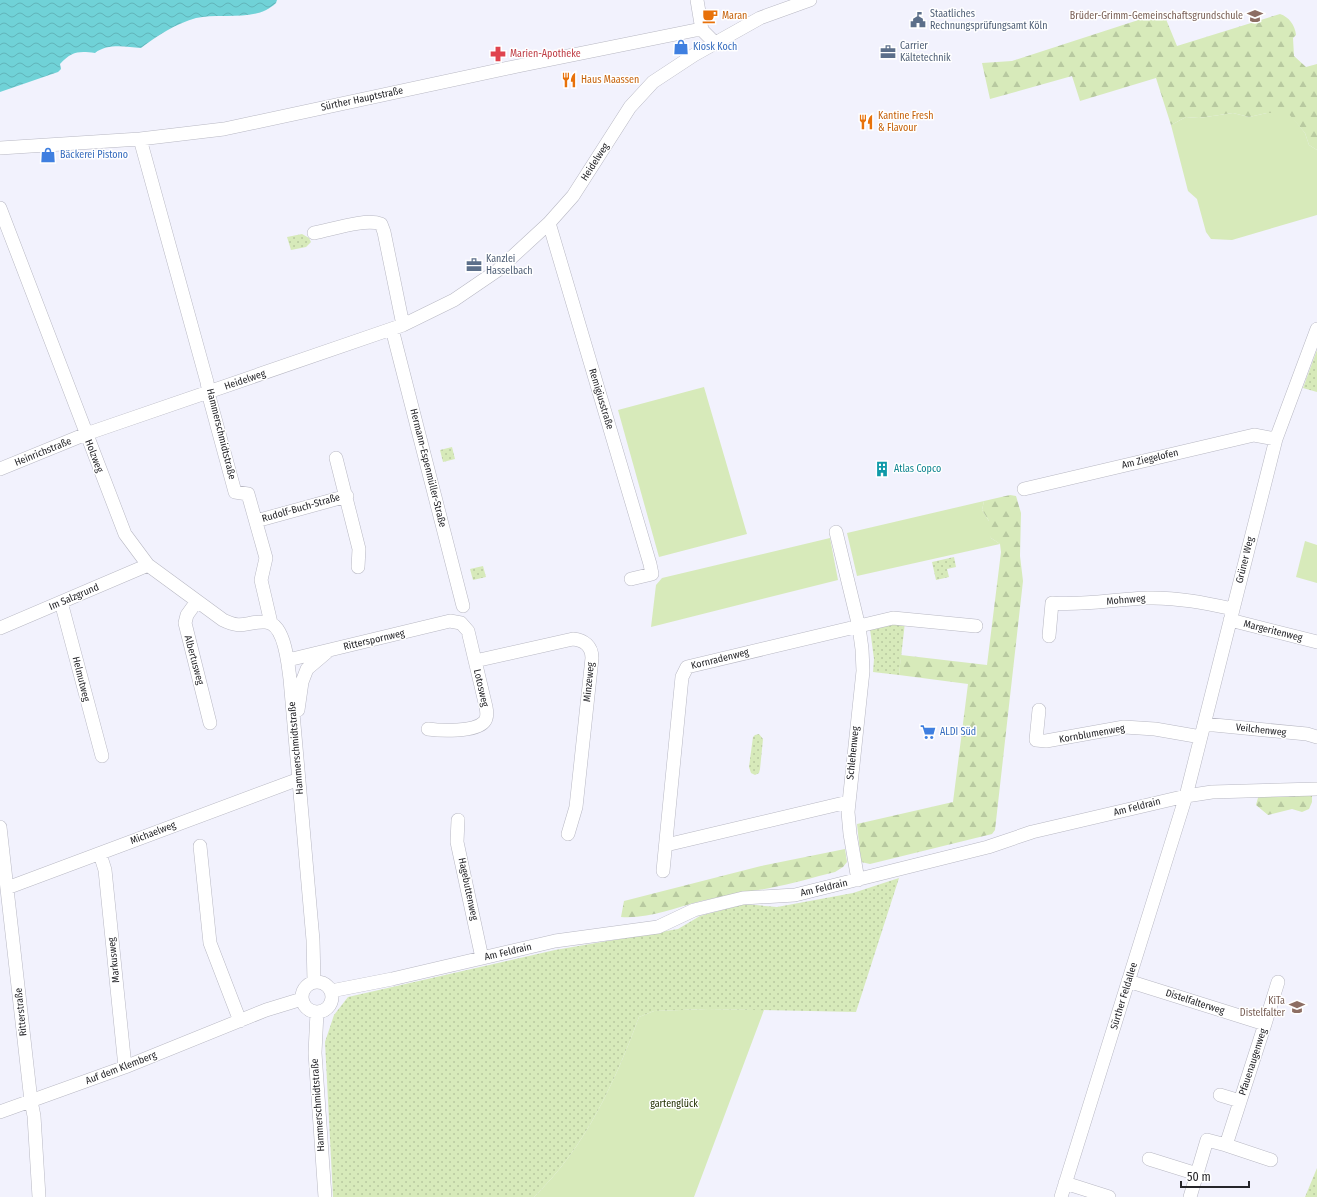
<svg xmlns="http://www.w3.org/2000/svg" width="1317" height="1197" viewBox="0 0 1317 1197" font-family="'Fira Sans Condensed',sans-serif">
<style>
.green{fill:#d7eaba}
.forest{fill:url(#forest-firs)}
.park{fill:url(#park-dots)}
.water{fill:url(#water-waves)}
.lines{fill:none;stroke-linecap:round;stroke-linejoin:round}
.minor-casing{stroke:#b8b8c3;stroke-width:14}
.minor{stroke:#fff;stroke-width:13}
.labels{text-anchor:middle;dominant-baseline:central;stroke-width:3;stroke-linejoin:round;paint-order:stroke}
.service-label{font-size:10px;fill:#4e5e75;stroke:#fff;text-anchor:start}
.food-label{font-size:10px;fill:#c56008;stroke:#fff;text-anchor:start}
.education-label{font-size:10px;fill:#785e54;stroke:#fff;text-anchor:end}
.shop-label{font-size:10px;fill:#366cbe;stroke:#fff;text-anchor:start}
.health-label{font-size:10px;fill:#be3a42;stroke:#fff;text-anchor:start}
.street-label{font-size:10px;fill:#26262a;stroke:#fff}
.culture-label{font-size:10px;fill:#0d838f;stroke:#fff;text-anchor:start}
.park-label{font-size:10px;fill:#212f00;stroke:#fff}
</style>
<defs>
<pattern id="forest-firs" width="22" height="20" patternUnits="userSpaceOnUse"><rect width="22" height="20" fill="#d7eaba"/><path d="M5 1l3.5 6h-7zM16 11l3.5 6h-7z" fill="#b8c9a0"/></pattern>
<pattern id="park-dots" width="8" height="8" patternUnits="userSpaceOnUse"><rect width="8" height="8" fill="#d7eaba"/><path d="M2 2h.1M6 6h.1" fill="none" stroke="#b8c9a0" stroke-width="1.8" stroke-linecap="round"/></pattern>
<pattern id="water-waves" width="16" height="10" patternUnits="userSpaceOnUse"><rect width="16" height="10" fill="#70d2d7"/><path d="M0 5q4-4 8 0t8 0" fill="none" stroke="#61b4b9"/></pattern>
</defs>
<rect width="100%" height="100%" fill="#f2f2fd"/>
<path class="green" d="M1233,113L1249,117L1267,113H1289L1305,133L1309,145L1317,150V215L1232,240L1211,239L1206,232L1197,199L1188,191L1171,125L1186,117L1199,118Z
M704,387L747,534L659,557L618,410Z
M984,501L982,510L989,521L991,538L1000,544L857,576L847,533Z
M830,538L838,580L651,627L656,585L662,578Z
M1305,541L1317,545V583L1296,577Z
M708,1009L764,1010L694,1197H534C585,1148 615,1082 639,1017L654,1011Z"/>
<path class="forest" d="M1163,12L1177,46L1280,14C1289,17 1295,25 1296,35L1293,38L1294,56L1306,67L1317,64V150L1309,145L1305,133L1288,113H1267L1249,117L1233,113L1199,118L1186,117L1171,125L1156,78L1080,101L1072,76L990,99L982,63L1012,61Z
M1010,495L1016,496L1021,513L1020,556L1023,581L995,830L992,834L870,864L861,862L857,824L953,802L968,684L899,675L901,655L987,665L1001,552L1000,544L991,538L987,529L989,521L982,510L984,501Z
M1259,794H1308L1312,796V802L1309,809L1302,812L1292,809L1268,815L1256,805Z
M845,849L847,862L843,867L835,872C814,877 792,884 770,888C747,892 724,896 701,901C674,908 649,919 621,917L624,901L761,866Z"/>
<path class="park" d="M302,234L309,238L311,242L306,247L291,250L287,237Z
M1317,350V392L1303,388Z
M452,447L455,459L443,462L440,450Z
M954,557L956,567L947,569L949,577L936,580L932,562Z
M483,566L486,577L473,580L470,569Z
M905,622L899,675L873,672L874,659L870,629Z
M759,734L763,739L760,769L759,773L755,775L751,773L749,767L753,737L755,735Z
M899,878L856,1012L708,1009L654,1011L639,1017C615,1082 585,1148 534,1197H333L325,1042L334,1015L348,997L555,950L678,929L700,916L744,904L777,907L853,893Z
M1317,1168V1197H1305Z"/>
<path class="water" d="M0,0H277L276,3C255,23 222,12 196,18C175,24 158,35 141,48C126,47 108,43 95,53C79,51 72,51 60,64L61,69L58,72L0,92Z"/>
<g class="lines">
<defs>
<path id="minor" d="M697,0L702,30
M140,139L207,382L210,400L235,492L248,494L266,558L261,580L271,623
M0,148L140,139L224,129L518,66L696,30H702L715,43
M0,208L125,534L148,565L223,620C243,630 246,621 265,622C285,622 288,664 290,679L313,940L314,982
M549,223L650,564L652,574L631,579
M314,233C331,230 365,218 381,224L384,232L403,325
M392,329L463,606
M336,458L359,549L358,567
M0,469L86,434L403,325L454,300L498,270L549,223L573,196L630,107L653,82L694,55L760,18L810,0
M1024,489L1254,435L1276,439
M256,521L347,496
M836,532L859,627L862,649L863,671L848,812L850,834L858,880
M197,601L187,615L185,623L210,723
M61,602L102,756
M1230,620L1317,642
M0,628L148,565
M1049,636L1052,603C1084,606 1115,599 1147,598C1176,597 1205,603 1233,609
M288,660L450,621L461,623L468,631L486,707C487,712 488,718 484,722C475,732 441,731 428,729
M475,661L573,639C584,640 592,646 592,658L576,807L568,834
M298,710L302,682L307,669L327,652
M1039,710L1036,740L1046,741L1124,727L1155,729L1201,737
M1204,724L1307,734L1317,737
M458,820L457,842L482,958
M0,827L31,1101L34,1116L39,1197
M666,845L848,802
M200,846L210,943L240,1021
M100,854L105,870L125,1067
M663,871L682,677L687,667L893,618L976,626
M7,888L299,779
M1128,981L1265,1024L1278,982
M302 997a15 15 0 1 1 30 0a15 15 0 1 1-30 0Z
M331,991L392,979L555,941L658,927L694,910L743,898L795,895L988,847L1032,832L1186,796L1212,792L1317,789
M317,1012L315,1053L325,1197
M1220,1095L1240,1101
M0,1112L125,1067L266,1010L302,999
M1226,1145L1271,1160
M1149,1159L1197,1174
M1065,1183L1109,1197
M1061,1197L1186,796L1276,439L1317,329
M1190,1197L1207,1140L1226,1145L1265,1024"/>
</defs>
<use href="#minor" class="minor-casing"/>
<use href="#minor" class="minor"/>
</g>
<defs>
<symbol id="cafe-bare" viewBox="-9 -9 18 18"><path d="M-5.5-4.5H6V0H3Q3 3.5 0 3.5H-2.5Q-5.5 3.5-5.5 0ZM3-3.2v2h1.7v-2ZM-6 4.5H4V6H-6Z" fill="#e8710a" stroke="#fff" stroke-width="2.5" paint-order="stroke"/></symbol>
<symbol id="school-bare" viewBox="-9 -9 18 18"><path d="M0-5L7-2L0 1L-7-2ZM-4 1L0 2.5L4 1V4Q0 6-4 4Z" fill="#8d6e63" stroke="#fff" stroke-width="2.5" paint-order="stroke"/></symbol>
<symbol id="civic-bare" viewBox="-9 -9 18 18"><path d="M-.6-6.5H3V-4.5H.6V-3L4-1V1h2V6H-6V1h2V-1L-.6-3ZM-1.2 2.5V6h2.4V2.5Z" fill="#5c6f8a" stroke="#fff" stroke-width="2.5" paint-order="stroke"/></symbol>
<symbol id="shop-bare" viewBox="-9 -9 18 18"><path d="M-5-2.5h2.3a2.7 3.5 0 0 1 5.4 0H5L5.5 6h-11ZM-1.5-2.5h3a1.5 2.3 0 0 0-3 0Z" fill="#3f7fe0" stroke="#fff" stroke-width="2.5" paint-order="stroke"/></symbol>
<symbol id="office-bare" viewBox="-9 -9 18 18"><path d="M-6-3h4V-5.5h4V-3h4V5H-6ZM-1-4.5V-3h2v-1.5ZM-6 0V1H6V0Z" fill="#5c6f8a" stroke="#fff" stroke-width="2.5" paint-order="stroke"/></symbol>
<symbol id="pharmacy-bare" viewBox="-9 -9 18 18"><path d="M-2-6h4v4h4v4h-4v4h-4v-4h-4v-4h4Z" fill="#e0444e" stroke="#fff" stroke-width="2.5" paint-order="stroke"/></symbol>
<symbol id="restaurant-bare" viewBox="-9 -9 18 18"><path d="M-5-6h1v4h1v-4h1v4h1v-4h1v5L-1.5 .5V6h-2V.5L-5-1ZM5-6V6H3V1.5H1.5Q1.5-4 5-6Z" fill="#e8710a" stroke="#fff" stroke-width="2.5" paint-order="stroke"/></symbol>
<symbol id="building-bare" viewBox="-9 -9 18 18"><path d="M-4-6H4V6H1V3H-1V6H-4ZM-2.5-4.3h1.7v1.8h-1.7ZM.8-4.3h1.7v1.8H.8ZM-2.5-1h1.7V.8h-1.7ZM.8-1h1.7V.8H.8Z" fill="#0f9aa8" stroke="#fff" stroke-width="2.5" paint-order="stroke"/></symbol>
<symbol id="supermarket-bare" viewBox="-9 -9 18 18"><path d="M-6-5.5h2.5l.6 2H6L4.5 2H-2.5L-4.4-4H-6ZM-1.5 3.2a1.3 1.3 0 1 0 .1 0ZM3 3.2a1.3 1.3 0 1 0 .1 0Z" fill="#3f7fe0" stroke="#fff" stroke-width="2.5" paint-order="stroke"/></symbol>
</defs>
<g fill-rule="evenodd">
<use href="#cafe-bare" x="699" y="5" width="22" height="22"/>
<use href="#school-bare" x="1244" y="5" width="22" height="22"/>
<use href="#civic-bare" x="907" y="9" width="22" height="22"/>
<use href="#shop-bare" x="670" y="36" width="22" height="22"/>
<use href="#office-bare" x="877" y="41" width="22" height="22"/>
<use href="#pharmacy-bare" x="487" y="43" width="22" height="22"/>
<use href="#restaurant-bare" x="558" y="69" width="22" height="22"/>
<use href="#restaurant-bare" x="855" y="111" width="22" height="22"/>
<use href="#shop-bare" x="37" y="144" width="22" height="22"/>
<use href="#office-bare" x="463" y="254" width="22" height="22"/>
<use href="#building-bare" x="871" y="458" width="22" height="22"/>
<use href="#supermarket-bare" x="917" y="721" width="22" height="22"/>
<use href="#school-bare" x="1286" y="996" width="22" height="22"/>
</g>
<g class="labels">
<g class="service-label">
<text x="930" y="14">Staatliches<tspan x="930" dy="12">Rechnungsprüfungsamt Köln</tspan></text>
<text x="900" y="46">Carrier<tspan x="900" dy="12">Kältetechnik</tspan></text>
<text x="486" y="259">Kanzlei<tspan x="486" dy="12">Hasselbach</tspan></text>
</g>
<g class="food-label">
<text x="722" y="16">Maran</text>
<text x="581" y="80">Haus Maassen</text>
<text x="878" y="116">Kantine Fresh<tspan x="878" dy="12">&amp; Flavour</tspan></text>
</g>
<g class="education-label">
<text x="1243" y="16">Brüder-Grimm-Gemeinschaftsgrundschule</text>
<text x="1285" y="1001">KiTa<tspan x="1285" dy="12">Distelfalter</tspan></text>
</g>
<g class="shop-label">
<text x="693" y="47">Kiosk Koch</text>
<text x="60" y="155">Bäckerei Pistono</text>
<text x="940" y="732">ALDI Süd</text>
</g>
<g class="health-label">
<text x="510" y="54">Marien-Apotheke</text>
</g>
<g class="street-label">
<text transform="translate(362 99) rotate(-12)">Sürther Hauptstraße</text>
<text transform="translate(595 162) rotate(-57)">Heidelweg</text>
<text transform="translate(245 380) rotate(-19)">Heidelweg</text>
<text transform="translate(601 399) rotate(73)">Remigiusstraße</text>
<text transform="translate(221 434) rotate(76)">Hammerschmidtstraße</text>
<text transform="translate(43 452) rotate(-22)">Heinrichstraße</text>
<text transform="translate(94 456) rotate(69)">Holzweg</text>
<text transform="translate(1150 459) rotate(-13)">Am Ziegelofen</text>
<text transform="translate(428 468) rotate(76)">Hermann-Espenmüller-Straße</text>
<text transform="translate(301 508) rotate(-16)">Rudolf-Buch-Straße</text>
<text transform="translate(1245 560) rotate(-76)">Grüner Weg</text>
<text transform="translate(74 597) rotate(-23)">Im Salzgrund</text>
<text transform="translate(1126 600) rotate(-5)">Mohnweg</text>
<text transform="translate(1273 631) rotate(14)">Margeritenweg</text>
<text transform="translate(374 640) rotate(-13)">Ritterspornweg</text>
<text transform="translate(720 659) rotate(-14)">Kornradenweg</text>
<text transform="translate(194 660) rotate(75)">Albertusweg</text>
<text transform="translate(81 679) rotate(76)">Helmutweg</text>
<text transform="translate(589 682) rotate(-84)">Minzeweg</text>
<text transform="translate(481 688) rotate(77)">Lotosweg</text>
<text transform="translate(1261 730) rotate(6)">Veilchenweg</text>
<text transform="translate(1092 734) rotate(-10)">Kornblumenweg</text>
<text transform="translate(296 748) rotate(-95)">Hammerschmidtstraße</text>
<text transform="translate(853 753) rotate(-84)">Schlehenweg</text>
<text transform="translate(1137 807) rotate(-14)">Am Feldrain</text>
<text transform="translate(153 833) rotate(-21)">Michaelweg</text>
<text transform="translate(824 888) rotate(-13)">Am Feldrain</text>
<text transform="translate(468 889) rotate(78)">Hagebuttenweg</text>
<text transform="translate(508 952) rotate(-13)">Am Feldrain</text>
<text transform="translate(114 960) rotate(-96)">Markusweg</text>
<text transform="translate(1124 996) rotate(-73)">Sürther Feldallee</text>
<text transform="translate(1195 1002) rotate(18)">Distelfalterweg</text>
<text transform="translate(21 1012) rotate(-96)">Ritterstraße</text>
<text transform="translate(1253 1062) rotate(-72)">Pfauenaugenweg</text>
<text transform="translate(121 1068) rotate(-21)">Auf dem Klemberg</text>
<text transform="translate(318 1105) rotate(-94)">Hammerschmidtstraße</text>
</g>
<g class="culture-label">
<text x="894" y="469">Atlas Copco</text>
</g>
<g class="park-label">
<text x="674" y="1104">gartenglück</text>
</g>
</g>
<path d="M1181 1181v6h68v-6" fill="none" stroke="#26262a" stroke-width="2"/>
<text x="1187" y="1181" font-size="12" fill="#26262a" stroke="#ffffff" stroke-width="3" paint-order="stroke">50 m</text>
</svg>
